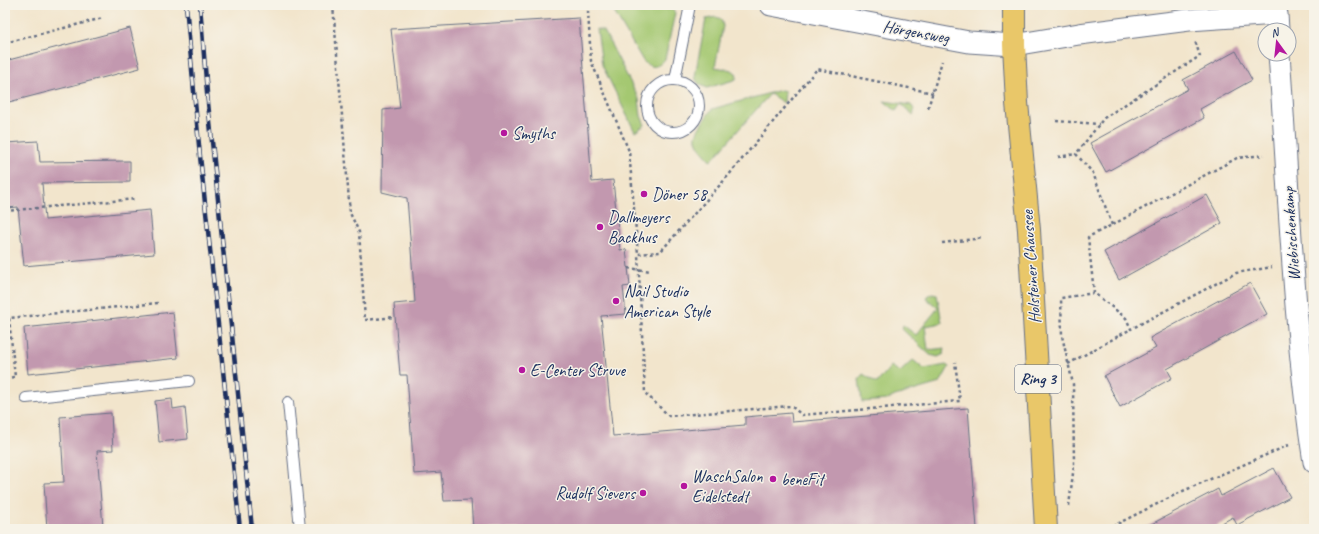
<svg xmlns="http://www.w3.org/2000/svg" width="1319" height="534" viewBox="0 0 1319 534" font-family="Caveat,sans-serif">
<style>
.green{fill:#a4c871;stroke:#607c68}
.building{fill:#c298af}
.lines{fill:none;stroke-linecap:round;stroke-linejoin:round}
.service-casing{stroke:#666f84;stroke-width:12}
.minor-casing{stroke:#666f84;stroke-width:23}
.primary-casing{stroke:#666f84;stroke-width:24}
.path{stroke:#666f84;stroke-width:2.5;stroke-dasharray:3 3;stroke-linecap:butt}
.service{stroke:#fff;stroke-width:10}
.minor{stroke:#fff;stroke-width:21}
.primary{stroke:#e9c769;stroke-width:22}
.rail-casing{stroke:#1b2f5e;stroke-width:4.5}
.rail{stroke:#f7f3e8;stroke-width:3;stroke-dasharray:9;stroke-linecap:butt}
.poi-dot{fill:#b5179e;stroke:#f7f3e8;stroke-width:1.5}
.labels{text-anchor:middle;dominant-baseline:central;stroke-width:3;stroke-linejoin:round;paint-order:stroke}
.shield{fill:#f7f3e8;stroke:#5d6a87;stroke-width:1}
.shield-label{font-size:16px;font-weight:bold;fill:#1b2f5e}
.street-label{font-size:17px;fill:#1b2f5e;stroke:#f7f3e8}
.poi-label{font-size:17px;fill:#1b2f5e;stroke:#f7f3e8;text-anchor:start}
</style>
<rect width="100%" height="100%" fill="#f7f3e8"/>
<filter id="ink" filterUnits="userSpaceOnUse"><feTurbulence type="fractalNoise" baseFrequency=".025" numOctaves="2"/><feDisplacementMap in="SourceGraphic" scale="8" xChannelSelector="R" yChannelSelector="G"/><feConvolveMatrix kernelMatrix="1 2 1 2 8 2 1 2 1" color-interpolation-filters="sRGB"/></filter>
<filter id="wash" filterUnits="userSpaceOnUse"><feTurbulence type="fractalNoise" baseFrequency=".012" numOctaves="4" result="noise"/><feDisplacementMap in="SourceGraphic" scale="16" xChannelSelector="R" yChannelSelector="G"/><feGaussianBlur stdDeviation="0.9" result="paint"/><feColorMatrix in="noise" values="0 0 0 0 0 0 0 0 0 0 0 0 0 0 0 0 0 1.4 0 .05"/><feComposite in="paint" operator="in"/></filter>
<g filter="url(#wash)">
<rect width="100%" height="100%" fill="#f2e5cc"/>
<path class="green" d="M610,5H656L672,9L675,13L665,59C658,68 651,69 643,61Z
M716,17L721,19L723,26L715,67L732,70L737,74L736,79L734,80L707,88L699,84L695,78L696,70L706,19Z
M597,29L604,31L639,99L641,116L645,125L635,132L602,65Z
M781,90L785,91L784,103L770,94L711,161C706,155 698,148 696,140C694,132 707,116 712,109Z
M884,101L911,105C914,108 915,111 913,115L901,104L896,111Z
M932,293L937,294L942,323L925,326L928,350L945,348L944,354L938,357L930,355L902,329L903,325L916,335L938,308L926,298L927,296Z
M913,360L924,369L946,365L949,367L940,383L895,396L887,400L862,402L859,379L863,374L877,383L891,366L900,372Z"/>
<g id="blocks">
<path class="building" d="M579,18L592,182L613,180L620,250L626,249L630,286L623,287L626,314L601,316L613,436L745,425V417L791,413L792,422L968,408L977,529H473L471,500L444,501L441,472L414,474L407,375H400L394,304L415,302L407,198L382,192L383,110L400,108L391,29Z
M130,28L140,68L5,103V61Z
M1236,51L1252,80L1200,109L1204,118L1106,172L1090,143L1188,89L1183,80Z
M38,141L40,162L130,161V182L42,183L45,220L150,210L154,254L24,266L18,207L7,208L5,188V143Z
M1207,195L1222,223L1119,280L1104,252Z
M1250,283L1267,314L1167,369L1172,378L1120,407L1104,376L1156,348L1150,338Z
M173,312L178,358L28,374L24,328Z
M172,399L173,409L185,407L188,439L159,442L155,401Z
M111,413L113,450L97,451L103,527L83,529H47L44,483L64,482L60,417Z
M1274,468L1290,497L1237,525L1233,517L1211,529H1142L1218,489L1221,496Z"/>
</g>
</g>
<g filter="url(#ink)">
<use href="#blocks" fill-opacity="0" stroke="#666f84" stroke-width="1"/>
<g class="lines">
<defs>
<path id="service" d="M848,20L849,5
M647 106a26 26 0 1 1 52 0a26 26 0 1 1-52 0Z
M675,80L690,5
M26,398L189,381
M288,402L300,529"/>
<path id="minor" d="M771,5L969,42L1014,45L1079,34L1189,20L1277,14L1278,30
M1279,54C1289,190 1293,327 1314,462"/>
<path id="primary" d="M1014,5V45L1017,103L1029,230L1046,529"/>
</defs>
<use href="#service" class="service-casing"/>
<use href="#minor" class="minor-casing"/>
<use href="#primary" class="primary-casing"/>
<path class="path" d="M333,5L350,213L359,232L365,320L395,317
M589,5L588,11L591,61L629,151L638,254
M5,43L103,18
M933,93L817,69L728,176L660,252L638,254L645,393L669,416L791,406L802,415L960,401L955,362
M928,108L942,61
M1056,121L1099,124
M1058,157L1076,154
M5,211L135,199
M1112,225L1093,173L1076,154L1104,118L1200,56L1195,41
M942,243L983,238
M628,268L651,271
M1094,293L1088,237L1112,225L1237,158L1264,155
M1068,364L1131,329
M5,378L15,377L9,318L158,303
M1069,506L1074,465L1073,384L1062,336L1061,298L1094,293L1126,318L1131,329L1236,273L1272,267
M1107,529L1183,491L1289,445"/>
<use href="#service" class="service"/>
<use href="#minor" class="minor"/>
<use href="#primary" class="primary"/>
<defs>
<path id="rail" d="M186,5L200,156L240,529
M200,5L207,93L252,529"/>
</defs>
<use href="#rail" class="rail-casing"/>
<use href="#rail" class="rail"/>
</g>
</g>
<g class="poi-dot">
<circle cx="504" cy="133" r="4"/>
<circle cx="644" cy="194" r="4"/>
<circle cx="600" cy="227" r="4"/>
<circle cx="616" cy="301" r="4"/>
<circle cx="522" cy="370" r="4"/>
<circle cx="773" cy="479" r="4"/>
<circle cx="684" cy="486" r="4"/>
<circle cx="643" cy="493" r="4"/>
</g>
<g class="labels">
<rect class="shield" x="1015" y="365" width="46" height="28" rx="3"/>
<g class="shield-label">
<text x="1038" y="379">Ring 3</text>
</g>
<g class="street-label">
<text transform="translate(916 32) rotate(10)">Hörgensweg</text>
<text transform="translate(1291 234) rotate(-94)">Wiebischenkamp</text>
<text transform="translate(1031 267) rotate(-94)">Holsteiner Chaussee</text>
</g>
<g class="poi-label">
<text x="512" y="133">Smyths</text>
<text x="652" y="194">Döner 58</text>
<text x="608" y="217">Dallmeyers<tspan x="608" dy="20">Backhus</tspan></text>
<text x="624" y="291">Nail Studio<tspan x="624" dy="20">American Style</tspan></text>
<text x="530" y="370">E-Center Struve</text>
<text x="692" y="476">WaschSalon<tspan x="692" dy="20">Eidelstedt</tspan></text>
<text x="781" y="479">beneFit</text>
<text x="635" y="493" text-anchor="end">Rudolf Sievers</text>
</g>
</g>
<rect width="1319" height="534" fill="none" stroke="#f7f3e8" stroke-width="20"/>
<g transform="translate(1277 42) rotate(345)"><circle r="19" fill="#f7f3e8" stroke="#9fa5b1"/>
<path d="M0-3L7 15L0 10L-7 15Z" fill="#b5179e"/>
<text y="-6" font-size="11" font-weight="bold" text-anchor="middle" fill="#1b2f5e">N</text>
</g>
</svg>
